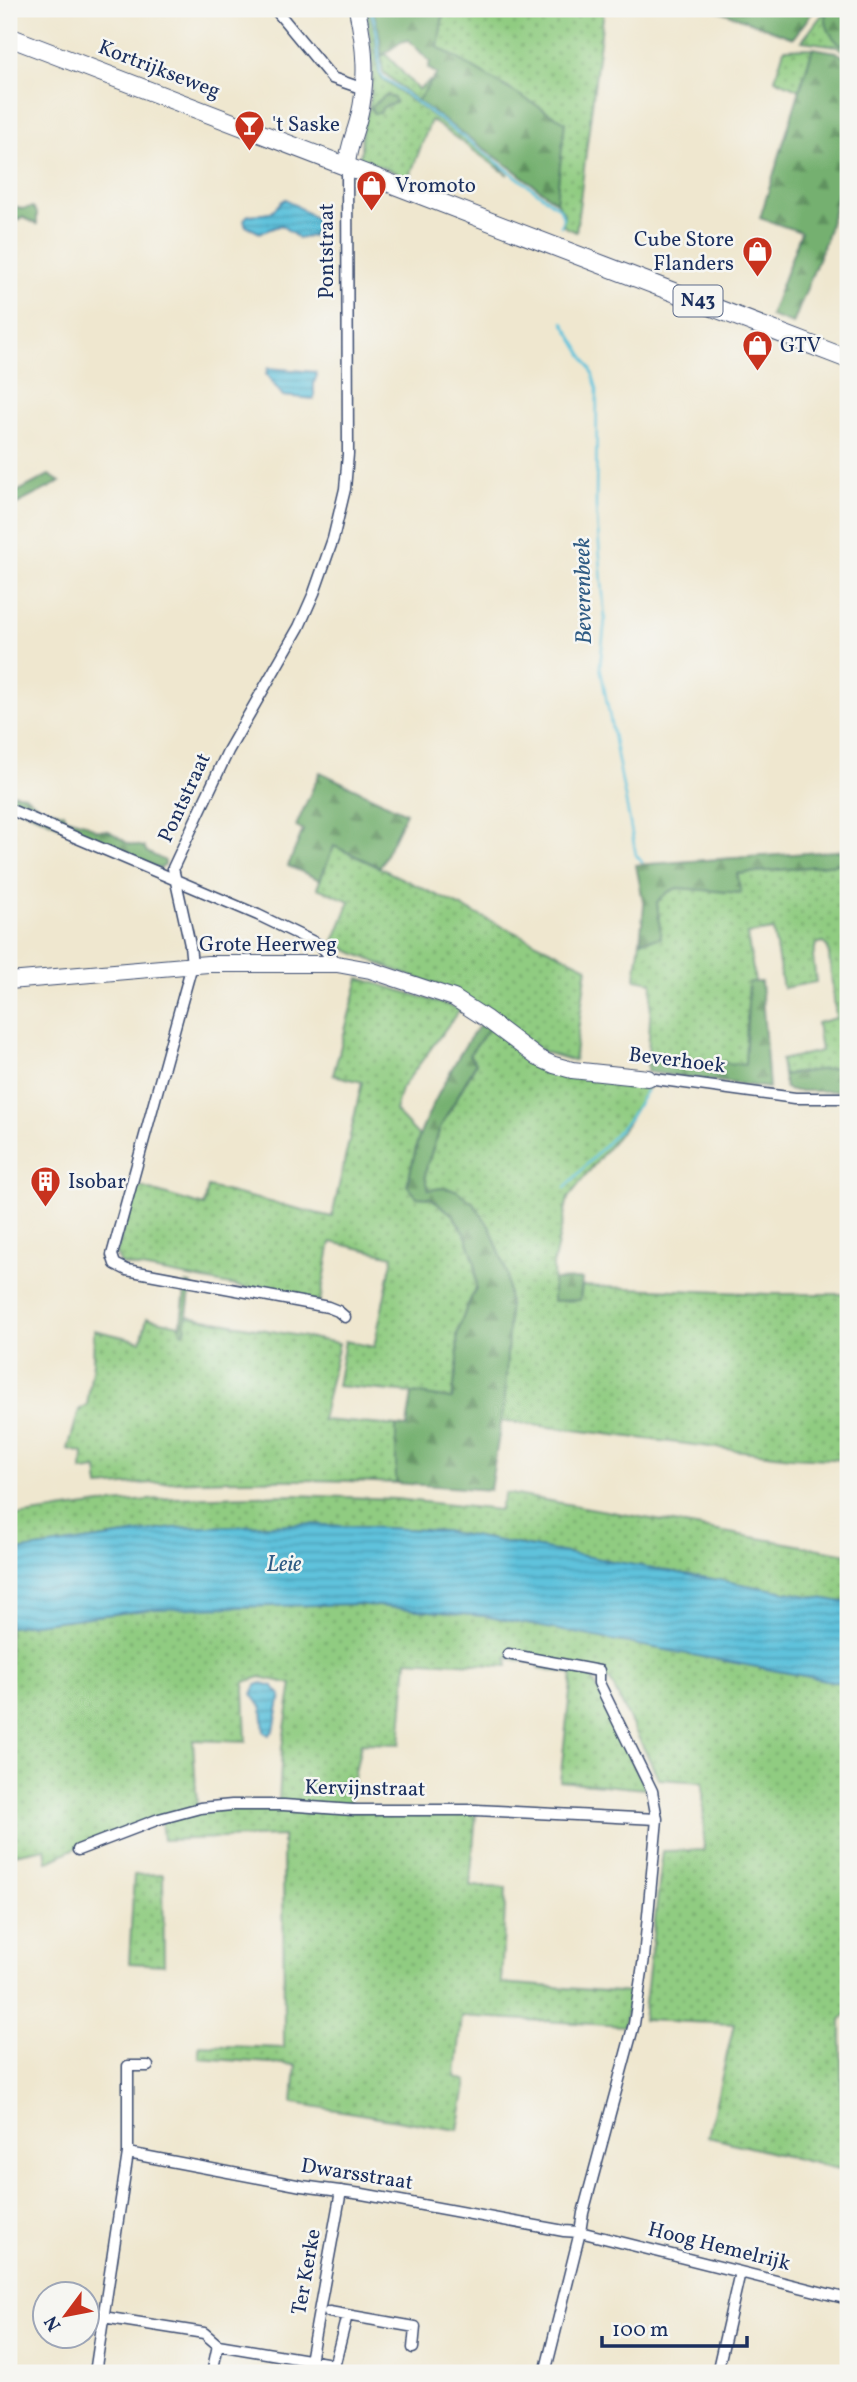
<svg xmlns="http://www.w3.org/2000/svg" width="857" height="2382" viewBox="0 0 857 2382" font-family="Vollkorn,serif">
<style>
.grass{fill:url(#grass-dots);stroke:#567e70;stroke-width:2}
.forest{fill:url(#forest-firs);stroke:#487066;stroke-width:2}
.water{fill:url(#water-rules);stroke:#3d789d;stroke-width:2}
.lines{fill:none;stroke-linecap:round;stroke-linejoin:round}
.stream{stroke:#5fc2dc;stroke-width:2.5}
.street-casing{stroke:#3b4b6f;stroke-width:13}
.secondary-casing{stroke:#3b4b6f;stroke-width:18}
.primary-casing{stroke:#3b4b6f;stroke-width:20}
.street{stroke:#fff;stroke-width:10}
.secondary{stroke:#fff;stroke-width:16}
.primary{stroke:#fff;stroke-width:18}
.labels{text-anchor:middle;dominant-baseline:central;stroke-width:5;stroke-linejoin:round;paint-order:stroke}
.shield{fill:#f6f6f2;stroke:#5d6b8a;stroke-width:2}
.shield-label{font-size:19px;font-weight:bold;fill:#1b2f5e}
.street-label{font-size:21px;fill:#1b2f5e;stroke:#f6f6f2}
.poi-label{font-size:21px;fill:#1b2f5e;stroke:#f6f6f2;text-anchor:start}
.water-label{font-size:23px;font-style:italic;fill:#2f5b84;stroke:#f6f6f2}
</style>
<defs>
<pattern id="grass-dots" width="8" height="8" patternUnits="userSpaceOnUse" patternTransform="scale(1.75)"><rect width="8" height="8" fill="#90cc81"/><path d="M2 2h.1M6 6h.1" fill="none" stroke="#75a66d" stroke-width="1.8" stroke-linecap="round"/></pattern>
<pattern id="forest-firs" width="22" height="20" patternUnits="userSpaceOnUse" patternTransform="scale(1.75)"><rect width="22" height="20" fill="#74b06f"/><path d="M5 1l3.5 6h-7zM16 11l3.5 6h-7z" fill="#5e905e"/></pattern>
<pattern id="water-rules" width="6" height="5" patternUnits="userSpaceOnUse" patternTransform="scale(1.75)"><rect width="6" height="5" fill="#5fc2dc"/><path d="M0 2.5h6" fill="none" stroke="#4e9eb6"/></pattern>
</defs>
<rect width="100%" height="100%" fill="#f6f6f2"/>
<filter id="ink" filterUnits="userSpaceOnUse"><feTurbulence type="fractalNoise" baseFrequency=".0143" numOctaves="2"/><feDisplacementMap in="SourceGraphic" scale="14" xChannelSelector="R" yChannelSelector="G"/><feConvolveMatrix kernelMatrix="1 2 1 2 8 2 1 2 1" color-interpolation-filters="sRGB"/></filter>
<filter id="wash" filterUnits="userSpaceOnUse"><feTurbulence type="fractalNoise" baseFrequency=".00686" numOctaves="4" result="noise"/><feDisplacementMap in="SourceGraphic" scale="28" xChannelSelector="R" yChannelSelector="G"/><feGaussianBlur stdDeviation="1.57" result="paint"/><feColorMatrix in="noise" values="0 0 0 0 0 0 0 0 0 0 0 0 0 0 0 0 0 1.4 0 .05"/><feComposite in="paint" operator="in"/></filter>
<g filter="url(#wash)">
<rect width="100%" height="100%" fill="#efe7cf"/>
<path class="grass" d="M365,9H369L375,34L378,71L382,79L496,162L508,175L431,120L409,178L359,158C363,150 360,141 362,132C363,123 368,114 369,106C376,73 372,41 365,9Z
M444,9H604L576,232L563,226L564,213L556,202L564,122L437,47Z
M825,11L826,22L841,45L848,39V53L837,46L802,41Z
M813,48L799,90L775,79L784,49Z
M386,54L418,90L430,81L432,84L417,101L383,72L381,56Z
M334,846L587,967L574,1061L544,1052L459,993L392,969L333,944L350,901L317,888Z
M848,863V1066L783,1075L781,1060L821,1051L817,1023L836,1018L828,948L823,942L816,944L813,957L816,982L783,988L773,930L747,934L755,982H749L745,1065L648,1055L652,982L635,979L640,941L661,938L657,902L668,892L677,888L740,893L737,874Z
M359,978L460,1009L401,1089L395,1111L419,1136L407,1185L417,1197L431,1198L453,1215L466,1236L475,1262L476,1288L466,1309L457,1335L458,1360L452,1400L412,1393L337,1386L345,1341L374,1347L393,1256L331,1242L320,1302L121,1264L116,1254L137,1186L204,1206L208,1187L332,1217L362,1082L333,1075Z
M490,1027L533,1062L650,1084L626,1125L568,1198L553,1265L554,1301L580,1300L582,1286L768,1294H848V1460L791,1457L502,1421L509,1312L507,1273L490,1227L442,1188L429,1190L425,1176L427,1165L441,1126L476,1064L469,1055Z
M187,1316L339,1343L322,1420L396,1426V1483C295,1478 199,1478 99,1487L97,1469L82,1471L83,1453L68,1449L79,1410L87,1405L93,1362L94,1330L141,1341L147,1318L180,1325V1330L185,1331Z
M505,1493L848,1554V1603L443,1531L304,1524L174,1528L9,1552V1517L101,1504L173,1498L294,1495L395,1499L499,1510Z
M355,1604L484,1616L848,1684V2012L841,2020L842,2170L708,2137L734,2024L643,2020L663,1851L704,1850L703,1782L659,1779L610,1680L592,1678L646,1789L560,1781L572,1674L539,1668L540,1664L507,1658L508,1666L407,1660L400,1744L361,1743L348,1808L279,1802L282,1747L292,1684L260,1677L245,1682L244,1688L246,1742L193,1740L197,1806L90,1841L47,1862L45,1848L9,1855V1627L152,1609L199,1606Z
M225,1809L476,1813L470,1886L506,1888L501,1983L631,1993L624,2026L462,2016L456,2077L467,2081L458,2130L293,2103L296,2065L199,2058V2045L284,2048L283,1836L163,1840L161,1820Z
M163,1874L164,1965L129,1963L134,1875Z"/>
<path class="forest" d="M373,9H444L438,47L565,122L556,202L514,170L417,101L437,74L428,68L430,62L409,40L401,42L381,56L380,38Z
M715,9H815L793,38Z
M826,9H848V39L841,45C829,36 824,23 826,9Z
M813,48L836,52L848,59V156L826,239L793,324L770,316L801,232L760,218Z
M386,95L394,98L395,103L383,107L380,113H373L371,107Z
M9,203L21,209L33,207L37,213V224L22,217L19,220L9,215Z
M49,475L60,482L9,508V496Z
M320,772L406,813L380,867L334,846L320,880L288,866L303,830L296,826Z
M9,793L25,795L39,807L64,813L66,818L85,823L96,830L109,831L129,844L144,847L147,852L165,861V865L160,869L19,808L9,802Z
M848,850V863L737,874L741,893L677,888L668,892L657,902L661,938L640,941L644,906L636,865Z
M749,982H761L769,1088L647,1072L648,1055L745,1065Z
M484,1022L490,1027L469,1055L476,1063L441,1126L427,1165L425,1176L429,1190L442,1188L456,1190L473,1203L490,1227L507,1273L509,1312L505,1398L490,1490L396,1483V1426L407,1427L412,1393L452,1399L458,1360L457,1335L466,1309L476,1288L475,1262L466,1236L453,1215L431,1198L417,1197L407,1185C412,1169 414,1152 419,1137C427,1115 467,1033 484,1022Z
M848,1066V1091H790L785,1088L783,1075Z
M582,1279L580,1300L553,1301V1280Z
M186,1283L191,1284L185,1331L182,1333L180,1330Z"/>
<path class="water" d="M286,199L315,218L317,227L312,236L298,238L281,225L260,233L246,226L244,220L247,216C255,213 265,216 272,211C278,207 279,202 286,199Z
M268,368L315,372L317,375L314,383V399L283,396L266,374Z
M304,1524L443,1531L848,1603V1684L484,1616L356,1604L152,1609L9,1627V1552L174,1528Z
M262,1683L273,1686L281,1695L274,1730L269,1735L264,1732L262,1708L252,1694L256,1685Z"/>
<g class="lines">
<path class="stream" d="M371,9L377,32L380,73L384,78L560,209L563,218L561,226
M563,322L591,369L597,389L596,506L605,620L600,666L636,855L642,862
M565,1188L629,1119L646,1091"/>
</g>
</g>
<g filter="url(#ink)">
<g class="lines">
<defs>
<path id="street" d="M275,9L332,78L364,89
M9,809L258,915L320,945L337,964
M648,1078L795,1098H848
M345,1317L338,1311L328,1307L127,1270L115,1264L112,1255L192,965L190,945L173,868L228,751L299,627L314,593L333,539L345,489L348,454L347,165
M508,1654L599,1671V1683L652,1791L657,1819L644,1958L634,2024L583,2213L580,2232L545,2373
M78,1850L159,1819L200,1808L232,1805H284L353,1810H476L657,1819
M128,2153L302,2186L362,2194L564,2231L580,2232L848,2299
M329,2312L415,2327L413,2348
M103,2317L204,2333L218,2345L326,2363L334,2367L338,2373
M310,2361L341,2191
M334,2367L347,2315
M95,2373L128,2153V2066H148
M212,2373L218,2345
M717,2373L740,2272
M848,2373V2370"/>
<path id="secondary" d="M347,165C348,147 355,134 359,117C368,80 365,46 357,9
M9,981L208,964H337L370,970L454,998L485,1018L538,1058L554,1065L572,1070L648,1078"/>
<path id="primary" d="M9,37L848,359"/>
</defs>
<use href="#street" class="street-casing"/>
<use href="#secondary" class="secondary-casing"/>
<use href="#primary" class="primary-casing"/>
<use href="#street" class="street"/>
<use href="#secondary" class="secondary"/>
<use href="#primary" class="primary"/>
</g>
</g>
<defs>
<symbol id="bar-pin" viewBox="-11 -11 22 30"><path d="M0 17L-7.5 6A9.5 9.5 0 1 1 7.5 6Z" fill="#c8321e" stroke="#f6f6f2"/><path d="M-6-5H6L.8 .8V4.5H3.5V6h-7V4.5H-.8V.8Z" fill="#fff"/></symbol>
<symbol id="shop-pin" viewBox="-11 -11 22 30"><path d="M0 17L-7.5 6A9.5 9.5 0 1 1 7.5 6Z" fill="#c8321e" stroke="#f6f6f2"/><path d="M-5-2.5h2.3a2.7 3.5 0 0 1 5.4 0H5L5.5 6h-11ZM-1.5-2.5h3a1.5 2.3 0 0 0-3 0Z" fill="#fff"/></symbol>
<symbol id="building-pin" viewBox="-11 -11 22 30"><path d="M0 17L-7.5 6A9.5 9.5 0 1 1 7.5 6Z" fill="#c8321e" stroke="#f6f6f2"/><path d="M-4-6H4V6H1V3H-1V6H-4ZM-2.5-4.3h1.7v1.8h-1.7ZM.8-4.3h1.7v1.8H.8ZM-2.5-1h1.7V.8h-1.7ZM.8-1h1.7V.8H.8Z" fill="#fff"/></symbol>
</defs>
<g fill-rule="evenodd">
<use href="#bar-pin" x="232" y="108" width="35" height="47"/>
<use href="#shop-pin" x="354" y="168" width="35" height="47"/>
<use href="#shop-pin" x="740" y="234" width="35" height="47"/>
<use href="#shop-pin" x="740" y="328" width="35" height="47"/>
<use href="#building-pin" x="28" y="1164" width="35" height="47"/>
</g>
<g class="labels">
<rect class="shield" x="673.5" y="285.5" width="49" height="31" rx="5"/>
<g class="shield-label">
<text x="698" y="301">N43</text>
</g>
<g class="street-label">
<text transform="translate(159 70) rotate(21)">Kortrijkseweg</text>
<text transform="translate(327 251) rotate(-90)">Pontstraat</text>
<text transform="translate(185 798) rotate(-65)">Pontstraat</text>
<text x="268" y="945">Grote Heerweg</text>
<text transform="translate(677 1061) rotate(7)">Beverhoek</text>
<text transform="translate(365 1789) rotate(1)">Kervijnstraat</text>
<text transform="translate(357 2175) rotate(9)">Dwarsstraat</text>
<text transform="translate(719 2247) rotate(14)">Hoog Hemelrijk</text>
<text transform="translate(307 2272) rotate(-80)">Ter Kerke</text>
</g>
<g class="poi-label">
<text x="272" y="125">'t Saske</text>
<text x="395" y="186">Vromoto</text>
<text x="734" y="240" text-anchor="end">Cube Store<tspan x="734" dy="24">Flanders</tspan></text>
<text x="780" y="346">GTV</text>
<text x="68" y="1182">Isobar</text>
</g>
<g class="water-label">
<text transform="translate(584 591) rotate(-91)">Beverenbeek</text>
<text x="284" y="1565">Leie</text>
</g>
</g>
<rect width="857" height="2382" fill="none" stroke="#f6f6f2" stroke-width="35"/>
<g transform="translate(66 2315) rotate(238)"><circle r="33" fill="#f6f6f2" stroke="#9ea6b7" stroke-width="2"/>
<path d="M0-5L12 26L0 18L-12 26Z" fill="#c8321e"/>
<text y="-10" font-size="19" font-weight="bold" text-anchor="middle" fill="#1b2f5e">N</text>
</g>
<path d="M602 2336v10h145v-10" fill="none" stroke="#1b2f5e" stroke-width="3.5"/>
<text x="612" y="2336" font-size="21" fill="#1b2f5e" stroke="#f6f6f2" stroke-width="5" paint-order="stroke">100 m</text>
</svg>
